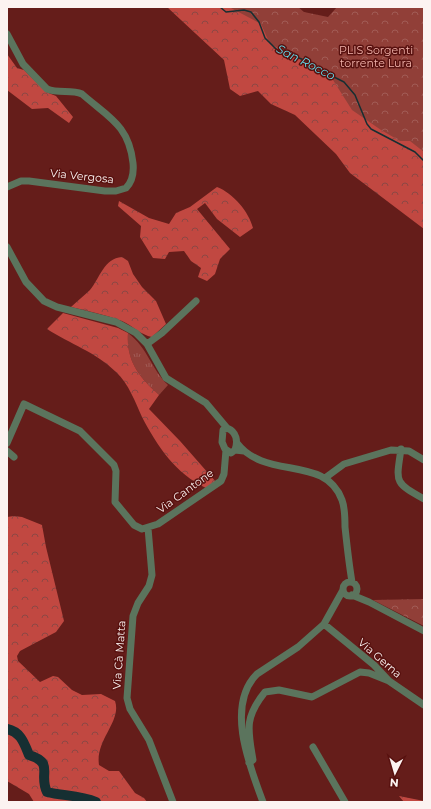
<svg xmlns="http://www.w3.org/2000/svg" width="431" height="809" viewBox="0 0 431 809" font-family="Montserrat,sans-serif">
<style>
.grass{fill:url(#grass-tufts)}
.forest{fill:url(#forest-crowns)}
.park{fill:url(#park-crowns)}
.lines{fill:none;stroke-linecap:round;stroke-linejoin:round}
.stream{stroke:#162f32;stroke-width:1.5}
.river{stroke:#162f32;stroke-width:10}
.minor{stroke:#5b745d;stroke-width:7}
.labels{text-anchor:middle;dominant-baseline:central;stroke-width:3;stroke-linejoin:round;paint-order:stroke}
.park-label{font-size:11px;fill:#f2b3ab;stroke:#58110f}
.street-label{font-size:11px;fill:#fcf3f1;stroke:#58110f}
.water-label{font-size:12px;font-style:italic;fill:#61deee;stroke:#58110f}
</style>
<defs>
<pattern id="grass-tufts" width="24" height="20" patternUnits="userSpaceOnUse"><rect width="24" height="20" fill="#913f38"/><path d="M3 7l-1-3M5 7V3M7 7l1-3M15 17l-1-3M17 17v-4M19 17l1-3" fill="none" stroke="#a15b55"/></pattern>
<pattern id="forest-crowns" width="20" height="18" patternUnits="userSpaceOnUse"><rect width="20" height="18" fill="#c14841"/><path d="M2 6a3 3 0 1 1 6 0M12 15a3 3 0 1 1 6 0" fill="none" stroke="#8c4844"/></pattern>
<pattern id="park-crowns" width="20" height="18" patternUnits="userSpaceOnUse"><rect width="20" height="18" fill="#913f38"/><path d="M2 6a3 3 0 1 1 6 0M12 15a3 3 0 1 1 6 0" fill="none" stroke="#a15b55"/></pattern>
</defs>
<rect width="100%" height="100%" fill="#651d1a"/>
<path class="grass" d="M128,333C148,348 151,369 168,385L159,395C139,377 126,361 128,333Z"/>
<path class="forest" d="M167,7H286L329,20L424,8V229L350,173L336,154L295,115L271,104L258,91L240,96L230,89L224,60Z
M7,54L17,68L24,70L46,92L56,96L73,117L69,123L48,108L32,109L7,90Z
M217,187C233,193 249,212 253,228L240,237L217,219L205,203L197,209L230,249L220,259L215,274L207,281L198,277L201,268L191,261L184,251L169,252L165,259L153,258L140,237L141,226L118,206L119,201L149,218L169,224L176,213L190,207Z
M122,257L128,261L133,274L142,287L156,301L166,324L152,337C141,335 133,326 122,321C106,315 88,311 71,307C77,301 84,296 90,290C100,278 104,258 122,257Z
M63,313L118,328L128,333C126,361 139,377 159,395L149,409L180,441L216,482L206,488C176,474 157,446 142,417C135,402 129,384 116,372C96,352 70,344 47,329Z
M14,516L22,517L42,525L46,547L64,621L56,632L20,651L17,656L18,661L40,682L53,676L58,677L72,690L82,695L101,694L115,701C122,721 95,740 99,765L109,771H119L135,793L144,798L147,802H34L29,794L7,781V517Z
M399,796L424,801V802H404Z"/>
<path class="park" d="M229,7H298L304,12L328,17L337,7H423L424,152L410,141H400L381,130L352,110L333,80L303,63L299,58L270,44L261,24Z
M424,599V626L373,600Z"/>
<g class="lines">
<path class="stream" d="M220,7L226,12L244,10L251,12L259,22L265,38L277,50L307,61L322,71L344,82L355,95L367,124L371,129L415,152L424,161"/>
<path class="river" d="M7,729C21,732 24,743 29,755C55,763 38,774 47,792C63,796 80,795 96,802"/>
<path class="minor" d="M7,34L23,64L47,89C59,94 71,89 82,94C108,117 129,125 133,163C134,173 133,181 126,188L116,191H105L29,181H21L7,187
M7,247L26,282L44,301L57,307L116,322L136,333L147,344L166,378L206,403L227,428
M147,344L162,333L196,301
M7,443L24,404L80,431L114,465L116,471L115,502L134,525L142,529L158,524L221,481L224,474L226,450
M237,443C266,481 325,454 342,500C345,508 345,519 345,527C347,546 349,564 352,582
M401,449C396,483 394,482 424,499
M235,450C238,441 237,432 227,428L223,430L222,442L225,449L231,453L235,450L244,451
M7,451L14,457
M325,478L344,464L391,450L409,451L424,460
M148,528L152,575L149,586L138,603L133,616L127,698L130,709L149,740L173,802
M343 589a7 7 0 1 1 14 0a7 7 0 1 1-14 0Z
M352,595L369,602L424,631
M324,624L374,665L389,681L424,705
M313,747L345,802
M249,763L253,760C248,730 244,718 265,692L279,690L312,697L360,672L369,673L389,681
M263,802C250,767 225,706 257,674L298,647L324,624L343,590"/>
</g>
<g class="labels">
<g class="park-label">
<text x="376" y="50">PLIS Sorgenti<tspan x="376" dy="13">torrente Lura</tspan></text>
</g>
<g class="street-label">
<text transform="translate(82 176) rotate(6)">Via Vergosa</text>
<text transform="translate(185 491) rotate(-36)">Via Cantone</text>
<text transform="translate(119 655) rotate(-86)">Via Cà Matta</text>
<text transform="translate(380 658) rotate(41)">Via Gerna</text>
</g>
<g class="water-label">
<text transform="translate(306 62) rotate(27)">San Rocco</text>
</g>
</g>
<rect width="431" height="809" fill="none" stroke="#fcf3f1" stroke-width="16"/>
<g transform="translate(395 773) rotate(185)" stroke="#58110f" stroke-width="3" paint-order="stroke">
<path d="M0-3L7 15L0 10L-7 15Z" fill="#fcf3f1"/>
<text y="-6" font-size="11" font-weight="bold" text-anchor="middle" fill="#fcf3f1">N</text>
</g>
</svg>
